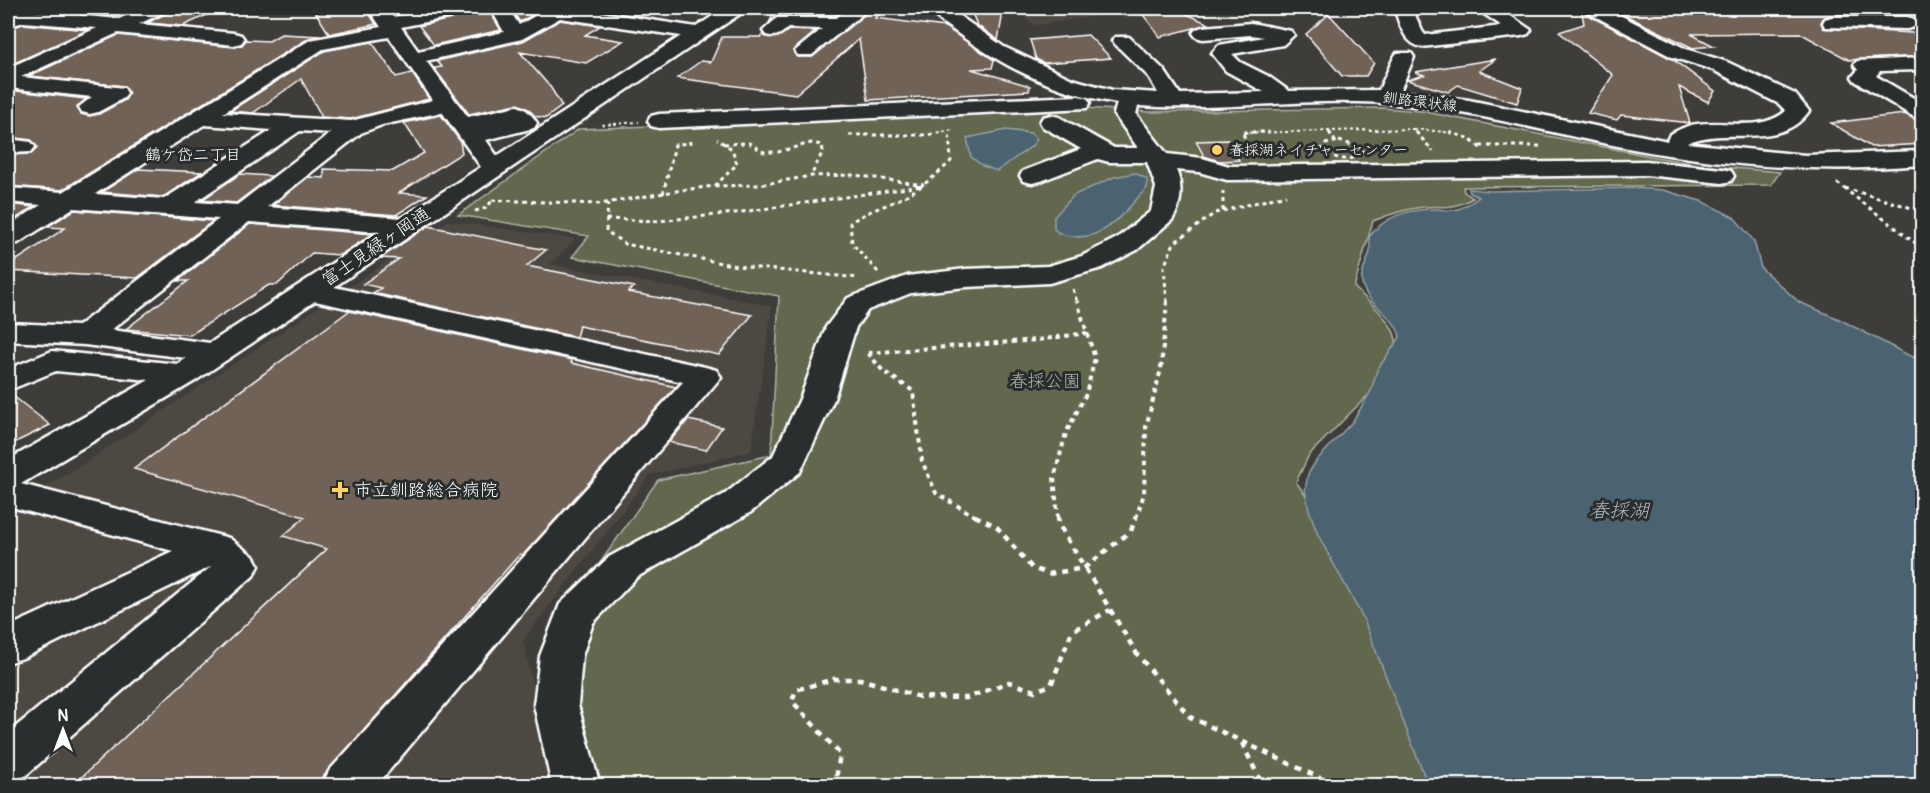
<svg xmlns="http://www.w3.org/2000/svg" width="1930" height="793" viewBox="0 0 1930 793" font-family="Pangolin,'Klee One',sans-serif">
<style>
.built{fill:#4e4842}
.green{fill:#62684e;stroke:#b0b4a6;stroke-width:1.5}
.water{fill:#4c6470;stroke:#94a2a9;stroke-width:1.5}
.building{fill:#706256;stroke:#fff;stroke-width:1.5}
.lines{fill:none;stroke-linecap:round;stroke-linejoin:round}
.minor-casing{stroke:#fff;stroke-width:5}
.path-far3{stroke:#fff;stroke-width:2;stroke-dasharray:3 3;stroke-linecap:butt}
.path-far2{stroke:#fff;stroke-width:3;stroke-dasharray:4 4;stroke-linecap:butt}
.path-far1{stroke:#fff;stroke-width:4;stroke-dasharray:4.5 4.5;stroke-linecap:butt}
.path{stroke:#fff;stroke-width:4.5;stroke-dasharray:6 6;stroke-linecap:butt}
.minor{fill:#2a2d2e;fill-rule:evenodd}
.poi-dot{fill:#ffd166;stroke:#2a2d2e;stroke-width:2}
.labels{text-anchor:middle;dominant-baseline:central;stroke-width:6;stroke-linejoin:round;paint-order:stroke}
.far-street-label{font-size:15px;fill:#fff;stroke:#2a2d2e}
.far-poi-label{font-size:15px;fill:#fff;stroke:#2a2d2e;text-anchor:start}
.far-neighbourhood-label{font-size:16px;fill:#fff;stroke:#2a2d2e}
.street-label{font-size:18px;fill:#fff;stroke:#2a2d2e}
.park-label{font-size:18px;fill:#b0b4a6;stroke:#2a2d2e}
.poi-label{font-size:18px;fill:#fff;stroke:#2a2d2e;text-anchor:start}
.water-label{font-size:20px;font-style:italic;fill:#aeb9bf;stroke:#2a2d2e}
</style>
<rect width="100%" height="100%" fill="#3f3d3a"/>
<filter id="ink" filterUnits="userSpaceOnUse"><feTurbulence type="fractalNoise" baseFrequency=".0167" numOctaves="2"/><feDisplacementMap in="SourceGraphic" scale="12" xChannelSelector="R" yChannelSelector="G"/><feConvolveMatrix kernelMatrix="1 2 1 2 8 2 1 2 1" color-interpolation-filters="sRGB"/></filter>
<g filter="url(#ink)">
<path class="built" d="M1013,8H1153L1035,25Z
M448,221L575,239L550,264L772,306L751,451L650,475L523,640L553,785H8V510L82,465Z"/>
<path class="green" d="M1084,108L1150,112L1382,108L1420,111L1655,157L1710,166L1780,172L1771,185L1463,187L1464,192L1473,198C1448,211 1448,205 1423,207C1404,209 1390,214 1373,221L1354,287C1391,324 1406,329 1392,385L1366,397L1309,455L1296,482L1411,639L1460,786L588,785L549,636L658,480L771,455L779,296L572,257L589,236L458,215L579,129Z"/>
<path class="water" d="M1006,130L1030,133L1037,139L1032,146L997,171L983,166L971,157L967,138Z
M1135,173L1147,179V188C1125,210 1106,242 1071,236C1064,235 1059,234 1054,229V217L1074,195L1114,177Z
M1634,188L1663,190L1701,201L1734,217L1754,241L1761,268L1799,302L1839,319L1908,355L1922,360V785L1430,786L1424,775L1364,620L1318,535L1309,510L1305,490L1308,474L1316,461L1353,421L1371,391L1377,370L1400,337C1395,314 1367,306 1362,283C1360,271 1368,262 1370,251C1371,247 1369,241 1369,237C1385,215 1409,209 1435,209C1442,209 1448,211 1454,210C1463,209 1472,202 1479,197L1470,193L1469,189L1491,191Z"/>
<path class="building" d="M8,8H140L119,17L21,8L8,13Z
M169,8H222L183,26L147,23L165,14Z
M313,8H366L376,24L329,34Z
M388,8H434L394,15Z
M452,8H492L490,12L501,30L434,45L419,26L451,19L455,14Z
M510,8H545L520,22Z
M776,8H847L835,16H777L769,23Z
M872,8H879L874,12L881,13L875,18L945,27L994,60L992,68L971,69L1030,86L1029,91L868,100L859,39L796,94L677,78L701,61L711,62L722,37H761L763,34L773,38L789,30L816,31L793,51L798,57H812Z
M970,8H997L1002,18L998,40L977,25Z
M1138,8H1174L1209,24L1160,37Z
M1581,8L1586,14L1672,59L1715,91L1708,102L1679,87L1690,123L1621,115L1617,120L1588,113L1613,75L1559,32L1584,24Z
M1610,8H1855L1868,15L1824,17L1821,22L1823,28L1913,33L1923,38V56L1849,60L1800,33L1691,34L1714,46L1691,48L1695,49Z
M1329,14L1374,63L1366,76H1342L1306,34Z
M560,20L600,26L585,35L623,41L586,63L520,52L551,88L562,106L546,118L535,116L528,109L517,104L469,114L434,68L442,67L437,61L523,41Z
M23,24L88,30L8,66V29Z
M281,34L320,36L309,38L62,190L8,186V155L31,154L37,147L31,140L8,137V90L86,99L77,108L81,114L89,116L99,114L125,100L129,94L124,86L29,76L118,35L234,47L242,45L246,40L269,41Z
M1088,35L1111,58L1044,63L1036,59L1030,40Z
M372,42L396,77L412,73L429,99L351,119L322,117L301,79L253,113L230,111L324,51Z
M1496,59L1479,71L1522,88L1517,103L1458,85L1448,92L1407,80L1424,75L1415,72Z
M1904,114L1923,121V144L1871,147L1831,123Z
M441,115L460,141L462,153L399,193L427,195L396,215L273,205L308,177L324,178V169L393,171L424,153L404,123Z
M1228,140L1239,160L1219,161L1204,156L1196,141Z
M138,169L202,172L163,197L102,192Z
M240,174L272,176L236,203L202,200Z
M8,204L34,207L8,224Z
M74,210L213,221L137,278L8,271V266L65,228L47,227Z
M250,224L373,234L340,255L312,253L277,285H269L190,335L126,329L188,281H178Z
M428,226L546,250L527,266L634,287L628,292L752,315L719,355L579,326L576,337L373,293L381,288L363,284L399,259L381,258Z
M349,311L572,360L571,363L676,387L523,555L520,554L315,786H72L327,549L283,536L305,517L134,469Z
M8,392L50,425L8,446Z
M688,420L722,427L706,450L669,442Z"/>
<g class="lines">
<defs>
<path id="minor" d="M144,8H167L164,12L139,24L234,33L241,35L244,39L241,43L234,45L118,33L21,77L116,87L124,88L127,93L124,98L98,112L90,114L82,112L79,107L92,97L8,88V68L97,28L23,22L8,27V15L21,10L119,19Z
M368,8H386L393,17L444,8L451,9L453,13L451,17L401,27L418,51L504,32L492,11L494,8H508L519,25L549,8H574L696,27L725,8H746L743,12L334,287L705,367L716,370L721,377L376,786H322L329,771L683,382L315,301L195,381L21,484L229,538L253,556L259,566L253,576L25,776L8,782V733L212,566L23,658L8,663V627L173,551L8,506V460L149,380L56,371L14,388L8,386V369L52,351L178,364L186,358L85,345L8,341V323L78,326L219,219L73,208L18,243L8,245V226L41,205L8,202V188L63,192L310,40L381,27ZM560,18L681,36L497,156L486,140L534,128L537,123C532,115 527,109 517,106L468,117L426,61L522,39ZM389,37L433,100L351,121L223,113L323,49ZM442,112L481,167L402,218L267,207L361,133L382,125ZM204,125L272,130L164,199L95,194ZM300,131L331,133L237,205L195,202ZM249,222L380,232L210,343L111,330Z
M850,8H870L812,55H798L795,51L822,29L788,28C781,34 776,38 766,35L763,31L777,18H836Z
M928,8H948L1004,47L1072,79L1112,90L1158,93L1149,77L1112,41L1115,37H1129L1164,70L1180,94L1264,92L1226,71L1212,53L1219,45L1264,37L1251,35L1203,39L1196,37L1193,33L1196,29L1203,27L1251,23L1291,31L1294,35L1283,45L1232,54L1240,62L1268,76L1289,91L1379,90L1394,57L1397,53H1411L1414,57L1400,91L1469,100L1663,140L1667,141L1670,134C1679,130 1687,125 1697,124C1726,120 1762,132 1786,111L1779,104L1713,70L1672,57L1587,12L1584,8H1606L1686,49L1727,62L1795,94L1809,111C1780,152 1726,125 1687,143L1805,155L1922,151V165C1825,173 1730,167 1633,149C1557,135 1483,113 1406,105C1317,95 1227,112 1138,106L1136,114L1167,154L1202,158L1229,166L1646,161L1722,169L1731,171L1734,176L1731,181L1722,183L1646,175L1227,180L1199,172L1176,170C1183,185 1182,205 1172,220L1137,250L1102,268L1049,283L966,287L911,293L868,310L856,327L834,399L800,472L751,512L637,577L593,623L582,656L578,705L600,786H552L534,705L540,656L560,604L609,557L725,494L773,456L800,399L826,327L848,298L907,276L966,269L1048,266L1082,256L1117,238L1151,211L1156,187L1147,162H1109L1098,159L1041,181L1032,183L1023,181L1020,176L1023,171L1081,149L1043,127L1040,122L1043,117L1051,115L1059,117L1114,148H1138L1114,114L1117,103C1058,94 1003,67 956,32C946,25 935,18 928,8Z
M1394,8H1412L1422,31L1425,35L1502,26L1481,12L1478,8H1499L1531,30L1528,34L1521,36L1421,47C1403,42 1400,24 1394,8Z
M1832,17H1907L1914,19L1916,23L1914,27L1907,29L1825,27L1823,23L1825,19Z
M1922,58V70L1880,71L1876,76L1922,103V119L1914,117L1855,81L1852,77L1858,70L1854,65L1857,61Z
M1079,96L1087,98L1090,103L1087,108L659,128L651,126L648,121L651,116L659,114Z
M8,139L31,142L35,147L31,152L8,153Z"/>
</defs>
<use href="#minor" class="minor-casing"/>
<path class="path-far3" d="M602,125L639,122
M1414,129L1455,133
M1328,130L1330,133
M937,133L952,130
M1243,133L1414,129L1417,133"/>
<path class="path-far2" d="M1329,132L1335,141
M1416,132L1433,151
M1449,132L1468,138L1483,150
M849,135H927L944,132
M1339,141L1359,147L1364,153C1350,163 1333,160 1322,148L1325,144Z
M724,144L749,143L764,152H778L811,143L822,145L823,151L811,176
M1480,146H1544
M1252,152L1242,132H1269
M1837,183L1922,248
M715,186L737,164L732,149L717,139
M1845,188L1922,211
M1223,191V211
M663,194L675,145L693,142
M492,200L600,204L676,191L714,186L759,185L811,176L854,175L924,185
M608,203L606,231L625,244L737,266L859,278
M475,211L487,208L493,199
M606,219L658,221L735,213L921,186
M878,272L852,243L850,223C863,213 878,209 893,202C915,192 934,178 951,161L949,132
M1073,289L1077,302
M1167,302L1164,267L1174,243L1215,213L1286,195"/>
<path class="path-far1" d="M868,353L883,371L913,391L922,461L936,493L978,518
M868,353L1037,340L1087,333
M1058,518L1054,478L1066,433L1086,394L1095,358L1077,301
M1136,518L1144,494L1146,427L1161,369L1167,301"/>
<path class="path" d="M975,516L996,526L1032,568L1049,574L1084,568L1131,531L1136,516
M1058,516L1059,525L1137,654L1190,717L1337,786
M1242,743L1263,786
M830,786L836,779L840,754L792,701L796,690L834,679H860L920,697L967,698L1009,682L1035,691L1051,685L1072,631L1110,610"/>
<use href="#minor" class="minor"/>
</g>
</g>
<g class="poi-dot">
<circle cx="1217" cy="150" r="6"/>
<path d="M337 481h6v6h6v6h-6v6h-6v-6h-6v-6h6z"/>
</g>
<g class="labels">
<g class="far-street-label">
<text transform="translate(1420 102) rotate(7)">釧路環状線</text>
</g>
<g class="far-poi-label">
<text x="1229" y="150">春採湖ネイチャーセンター</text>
</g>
<g class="far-neighbourhood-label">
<text x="193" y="155">鶴ケ岱二丁目</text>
</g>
<g class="street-label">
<text transform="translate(376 247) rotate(-34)">富士見緑ヶ岡通</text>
</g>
<g class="park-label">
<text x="1045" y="381">春採公園</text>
</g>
<g class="poi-label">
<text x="354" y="490">市立釧路総合病院</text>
</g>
<g class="water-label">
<text x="1619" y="510">春採湖</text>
</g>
</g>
<rect width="1930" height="793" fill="none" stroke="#2a2d2e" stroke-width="30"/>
<rect x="15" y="15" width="1900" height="763" fill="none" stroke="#fff" stroke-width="2" filter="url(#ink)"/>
<g transform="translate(63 730)" stroke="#2a2d2e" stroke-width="4.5" paint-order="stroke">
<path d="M0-4.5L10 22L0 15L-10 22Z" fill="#ffffff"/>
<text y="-9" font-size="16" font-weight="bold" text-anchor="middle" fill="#ffffff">N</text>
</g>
</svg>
